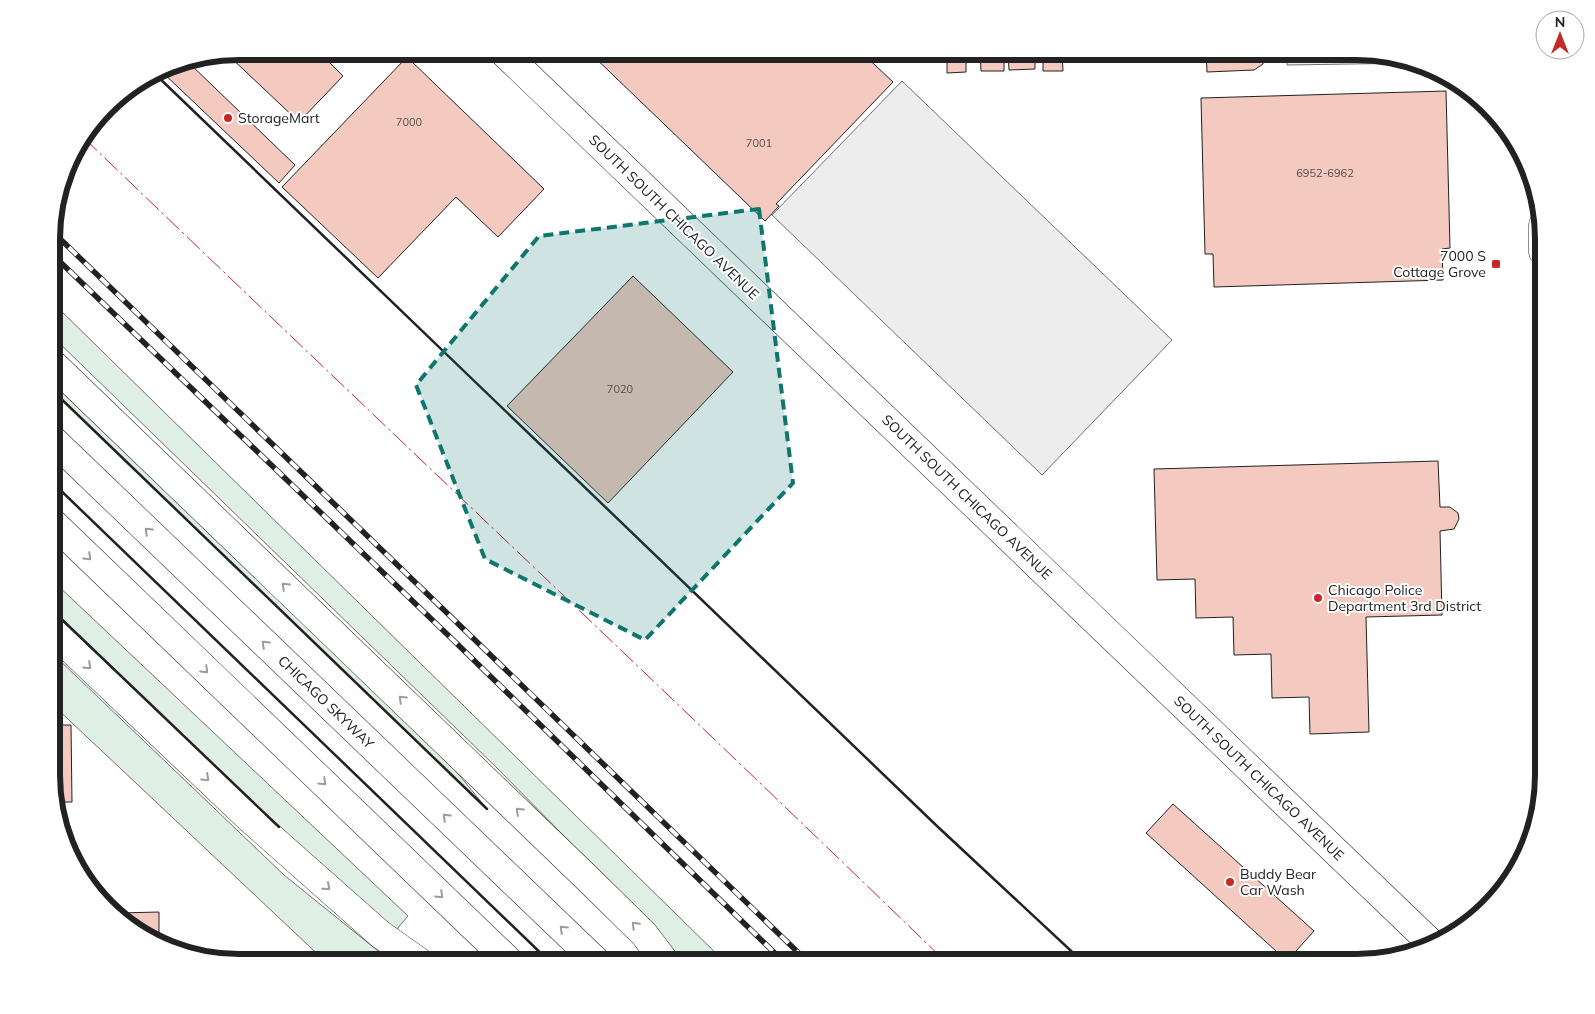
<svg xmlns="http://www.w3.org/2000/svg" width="1595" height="1014" viewBox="0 0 1595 1014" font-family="Mulish,sans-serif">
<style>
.green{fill:#e0efe3;stroke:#6f6f6f}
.parking{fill:#ededed;stroke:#6f6f6f}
.building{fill:#f3c9c0;stroke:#222}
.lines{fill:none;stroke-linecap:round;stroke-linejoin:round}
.major-casing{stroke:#222;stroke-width:29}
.highway-casing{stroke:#222;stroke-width:29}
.major{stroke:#fff;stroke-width:28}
.highway{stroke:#fff;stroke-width:28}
.rail-casing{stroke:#222;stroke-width:5.5}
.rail{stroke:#fff;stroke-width:4;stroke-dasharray:11;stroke-linecap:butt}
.wall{stroke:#222;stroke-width:2.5}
.power{stroke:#c62828;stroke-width:1;stroke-dasharray:18 4 2.5 4;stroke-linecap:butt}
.oneway{stroke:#9c9c9c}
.marked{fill:#0f766e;fill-opacity:0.2;stroke:#0f766e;stroke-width:4;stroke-dasharray:10 6;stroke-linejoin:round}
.poi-dot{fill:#c62828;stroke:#fff;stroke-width:2}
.labels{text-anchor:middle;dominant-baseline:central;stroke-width:4;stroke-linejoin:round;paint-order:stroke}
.number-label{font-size:11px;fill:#564c4a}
.poi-label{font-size:14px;fill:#222;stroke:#fff;text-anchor:start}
.street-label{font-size:14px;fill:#222;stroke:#fff}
.rim{fill:none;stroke:#222;stroke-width:6}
</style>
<rect width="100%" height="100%" fill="#fff"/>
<path class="green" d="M53,303L726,963H680L627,900L496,767L53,337Z
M53,383L451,765L487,809L53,391Z
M53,581L408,916L396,930L279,827L53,611Z
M53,654L284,875L393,963H327L53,705Z"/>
<path class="parking" d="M1287,51H1356L1405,58L1416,63L1287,65Z
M902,81L1172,340L1042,475L772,215Z"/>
<path class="building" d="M239,51H318L343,76L299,122L227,54Z
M588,51H860L893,82L776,204L779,206L765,221Z
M947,51H966V72L947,73Z
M980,51H1004V71H981Z
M1008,51H1035V69L1009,70Z
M1043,51H1062L1063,71H1043Z
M1206,51H1263V64L1254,70L1207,72Z
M407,57L544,189L498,237L456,197L378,278L282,187Z
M187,61L295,165L279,183L160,70L167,65Z
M1446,91L1450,248L1442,249L1443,280L1214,287L1213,254H1205L1201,98Z
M633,276L733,372L608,503L507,406Z
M1438,461L1440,507H1450L1458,513L1459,519L1454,529L1440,531L1442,615L1366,617L1369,732L1310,734L1309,697L1272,698L1271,654L1234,655L1233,617L1196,618L1195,579L1157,580L1154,469Z
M53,725H71L72,802H54L53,799Z
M1173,804L1314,931L1287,961L1146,833Z
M159,912V942L135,931L118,913Z"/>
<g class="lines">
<defs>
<path id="major" d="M502,51L1431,943
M1543,225V252"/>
<path id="highway" d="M53,364L586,877L644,934L666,963
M53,440L598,963
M53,523L511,963
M53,632L249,818L380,934L421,963"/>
</defs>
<use href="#major" class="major-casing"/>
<use href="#highway" class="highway-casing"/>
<use href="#major" class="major"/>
<use href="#highway" class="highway"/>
<defs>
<path id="rail" d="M53,232L809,963
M53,255L449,636L785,963"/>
</defs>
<use href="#rail" class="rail-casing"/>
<use href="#rail" class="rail"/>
<path class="wall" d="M154,73L938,827L1083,962
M53,391L487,809
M53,483L551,963
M53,611L279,827"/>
<path class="power" d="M84,138C371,414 661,686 947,963"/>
</g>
<defs><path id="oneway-chevron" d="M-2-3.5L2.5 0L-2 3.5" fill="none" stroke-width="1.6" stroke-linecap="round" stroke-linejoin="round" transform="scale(1.25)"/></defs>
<g class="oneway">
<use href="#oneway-chevron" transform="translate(148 531) rotate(-136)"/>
<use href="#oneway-chevron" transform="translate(88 557) rotate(44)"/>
<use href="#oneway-chevron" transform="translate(285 586) rotate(-136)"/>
<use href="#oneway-chevron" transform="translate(265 644) rotate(-136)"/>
<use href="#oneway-chevron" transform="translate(88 666) rotate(43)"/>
<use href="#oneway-chevron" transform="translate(205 670) rotate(44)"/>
<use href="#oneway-chevron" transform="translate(402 699) rotate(-136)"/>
<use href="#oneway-chevron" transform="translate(206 778) rotate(43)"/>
<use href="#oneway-chevron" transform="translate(323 782) rotate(44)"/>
<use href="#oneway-chevron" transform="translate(519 811) rotate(-136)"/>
<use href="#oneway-chevron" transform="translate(446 817) rotate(-136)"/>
<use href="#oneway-chevron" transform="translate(327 887) rotate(41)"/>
<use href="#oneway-chevron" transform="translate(440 895) rotate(44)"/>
<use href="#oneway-chevron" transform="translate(635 925) rotate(-135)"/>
<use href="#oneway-chevron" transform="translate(563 929) rotate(-136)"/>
</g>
<path class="marked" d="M759,209L793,483L645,640L485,559L416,385L539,236Z"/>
<g class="poi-dot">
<circle cx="228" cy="118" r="5"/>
<rect x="1491" y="259" width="10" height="10" rx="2.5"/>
<circle cx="1318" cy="598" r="5"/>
<circle cx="1230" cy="882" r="5"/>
</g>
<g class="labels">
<g class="number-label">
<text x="409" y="122">7000</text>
<text x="759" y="143">7001</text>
<text x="1325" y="173">6952-6962</text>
<text x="620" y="389">7020</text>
</g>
<g class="poi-label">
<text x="238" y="118">StorageMart</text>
<text x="1486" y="256" text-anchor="end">7000 S<tspan x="1486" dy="16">Cottage Grove</tspan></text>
<text x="1328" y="590">Chicago Police<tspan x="1328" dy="16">Department 3rd District</tspan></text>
<text x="1240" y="874">Buddy Bear<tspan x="1240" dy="16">Car Wash</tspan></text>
</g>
<g class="street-label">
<text transform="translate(674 217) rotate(44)">SOUTH SOUTH CHICAGO AVENUE</text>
<text transform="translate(967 497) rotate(44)">SOUTH SOUTH CHICAGO AVENUE</text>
<text transform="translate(326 702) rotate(44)">CHICAGO SKYWAY</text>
<text transform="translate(1259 778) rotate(44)">SOUTH SOUTH CHICAGO AVENUE</text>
</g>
</g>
<path d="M0 0H1595V1014H0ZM239 60H1356A179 179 0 0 1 1535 239V775A179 179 0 0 1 1356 954H239A179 179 0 0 1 60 775V239A179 179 0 0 1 239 60Z" fill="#fff" fill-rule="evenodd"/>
<path class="rim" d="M239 60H1356A179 179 0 0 1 1535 239V775A179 179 0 0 1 1356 954H239A179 179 0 0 1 60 775V239A179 179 0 0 1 239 60Z"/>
<g transform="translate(1560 35)"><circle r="24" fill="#ffffff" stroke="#a7a7a7"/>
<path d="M0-4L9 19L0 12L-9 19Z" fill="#c62828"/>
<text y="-8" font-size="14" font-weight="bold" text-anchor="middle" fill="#222222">N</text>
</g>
</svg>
